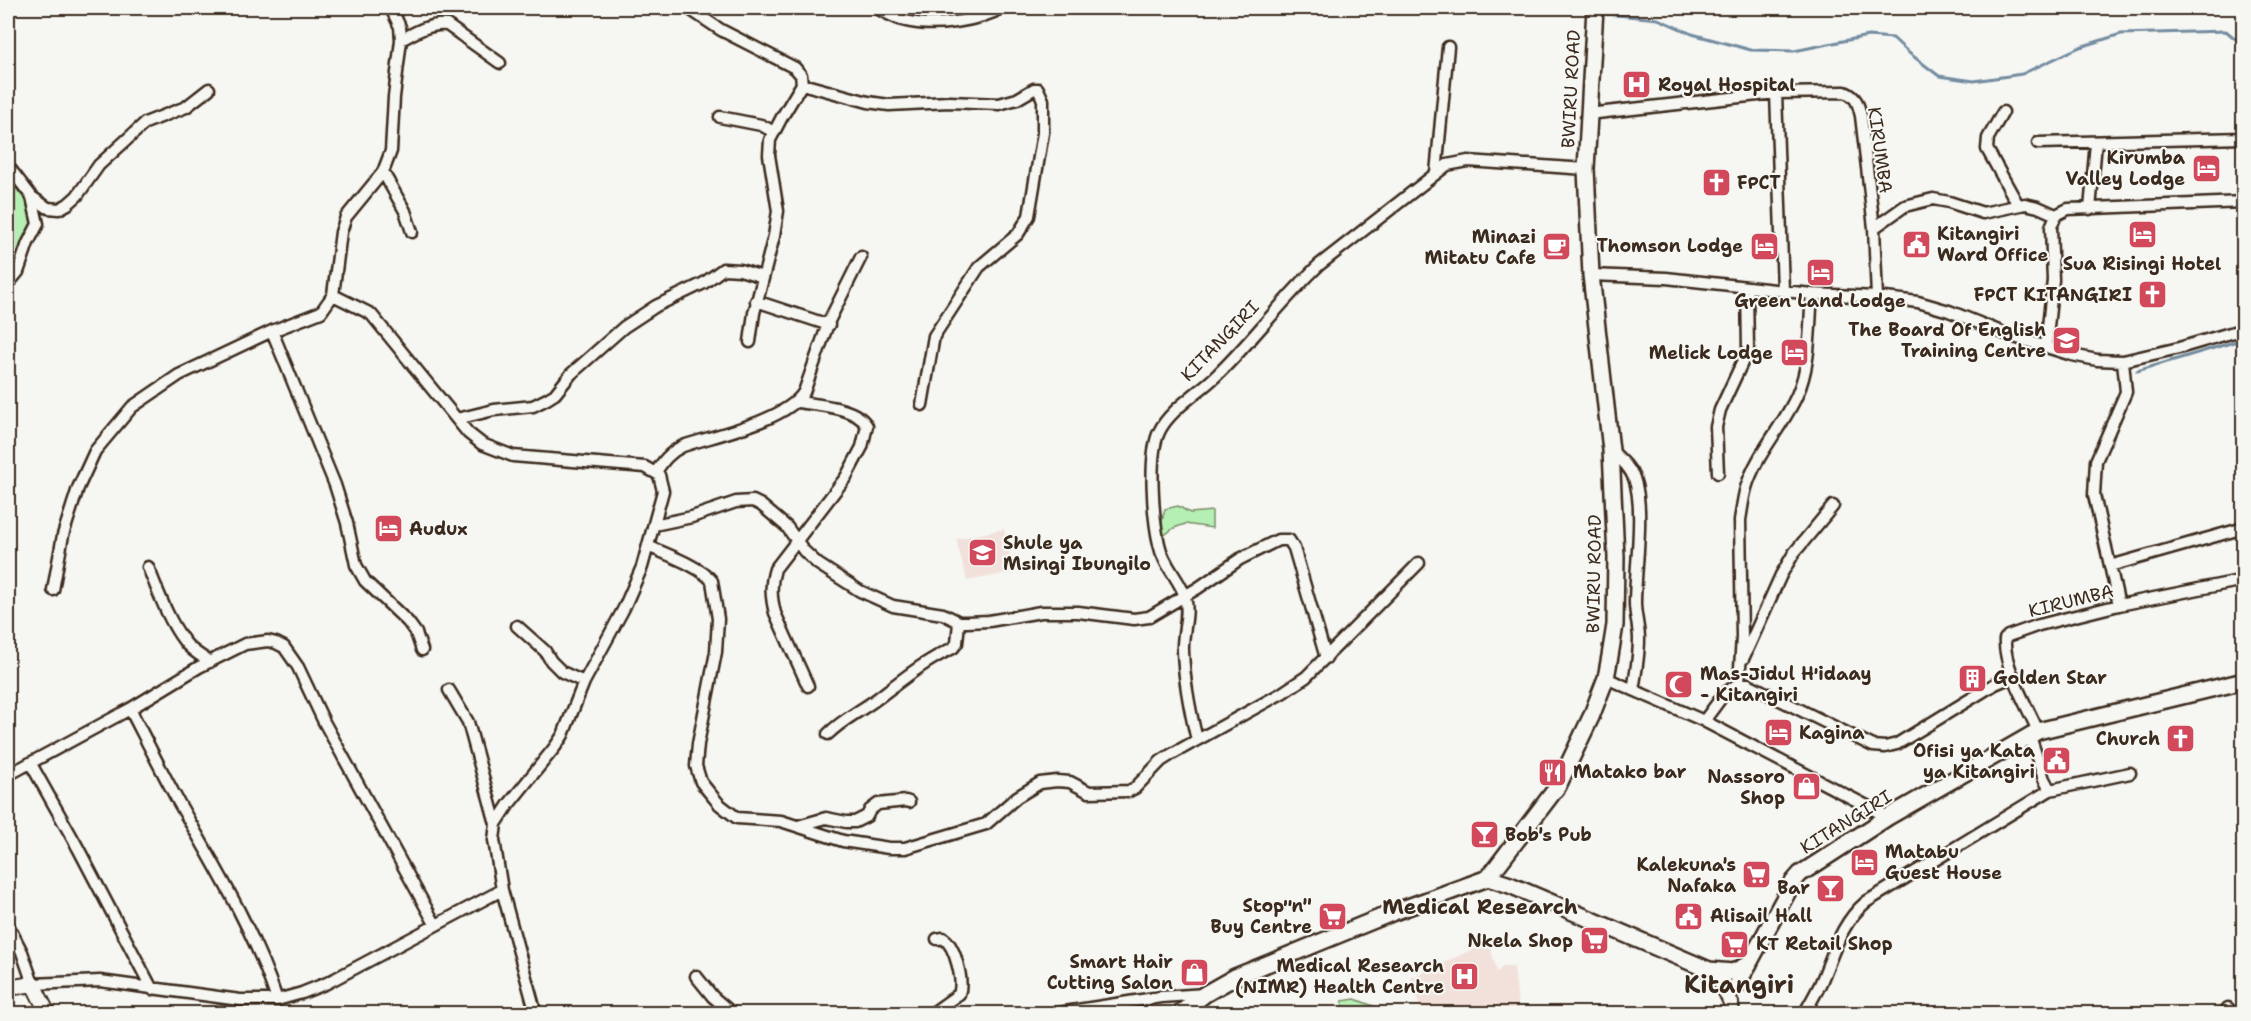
<svg xmlns="http://www.w3.org/2000/svg" width="2251" height="1021" viewBox="0 0 2251 1021" font-family="'Shantell Sans',sans-serif">
<style>
.built{fill:#f2e1db}
.green{fill:#b5efb3;stroke:#788c68;stroke-width:1.5}
.lines{fill:none;stroke-linecap:round;stroke-linejoin:round}
.stream{stroke:#738ca0;stroke-width:3}
.minor-casing{stroke:#3b2a1e;stroke-width:15}
.tertiary-casing{stroke:#3b2a1e;stroke-width:18}
.secondary-casing{stroke:#3b2a1e;stroke-width:20}
.minor{stroke:#f6f6f2;stroke-width:10}
.tertiary{stroke:#f6f6f2;stroke-width:14}
.secondary{stroke:#f6f6f2;stroke-width:15}
.labels{text-anchor:middle;dominant-baseline:central;stroke-width:4.5;stroke-linejoin:round;paint-order:stroke}
.poi-label{font-size:18px;font-weight:bold;fill:#3b2a1e;stroke:#f6f6f2;text-anchor:end}
.street-label{font-size:18px;fill:#3b2a1e;stroke:#f6f6f2}
.quarter-label{font-size:21px;font-weight:bold;fill:#3b2a1e;stroke:#f6f6f2}
.district-label{font-size:24px;font-weight:bold;fill:#3b2a1e;stroke:#f6f6f2}
</style>
<rect width="100%" height="100%" fill="#f6f6f2"/>
<filter id="ink" filterUnits="userSpaceOnUse"><feTurbulence type="fractalNoise" baseFrequency=".0167" numOctaves="2"/><feDisplacementMap in="SourceGraphic" scale="12" xChannelSelector="R" yChannelSelector="G"/><feConvolveMatrix kernelMatrix="1 2 1 2 8 2 1 2 1" color-interpolation-filters="sRGB"/></filter>
<g filter="url(#ink)">
<path class="built" d="M1004,529L1014,572L967,581L956,539Z
M1489,942L1497,972L1503,966L1514,967L1519,1013H1422L1410,978Z"/>
<path class="green" d="M8,179L43,221L8,265Z
M1178,506L1190,513L1212,511V528L1185,524L1174,528L1163,536L1160,528L1165,509Z
M1355,999L1381,1009L1385,1013H1345L1342,1001Z"/>
<g class="lines">
<path class="stream" d="M1606,14L1658,19L1692,34L1751,50L1794,51L1868,36L1893,38L1909,53L1939,76L1974,81L2022,74L2080,47L2121,34L2226,31L2244,46
M2137,371L2244,339"/>
<defs>
<path id="minor" d="M688,8L721,30L795,68L801,75L802,84L782,117L770,140L769,155L778,211L774,236L754,313L750,342
M876,8C885,12 896,19 906,21C933,28 979,21 1002,8
M401,40C415,32 431,23 447,25L500,63
M802,84L868,102L889,105L949,102L999,104L1017,99L1034,89H1038L1043,100V133L1029,216L1018,234L979,267L934,336L922,405
M1776,93L1783,290
M2003,112L1988,138L1987,149L2018,205
M1588,114L1776,93L1845,92C1857,97 1858,104 1861,116L1874,228L1877,297
M720,117L761,125L774,132
M2038,143L2244,138
M8,166L32,197L48,208L59,209L68,204L77,196L99,165L145,123L186,107L209,89
M383,172L405,211L412,232
M1436,173L1448,47
M2090,209L2096,143
M1874,228L1905,206L1933,199L1949,202L1983,213L2025,204L2038,207L2056,215
M1591,275L1666,278L1812,294L1877,297L1918,302L1949,311L2011,336L2072,355L2097,360L2123,361L2179,348L2244,329
M8,284L18,272L28,243L38,224L32,197
M333,295L371,314L468,433L482,444L513,456L645,467L659,475L663,491L642,567L624,608L584,682L563,735L555,747L509,804L496,824L494,840L502,890L536,1014
M756,301L829,325
M272,331L335,485L347,523L356,565L365,581L408,622L416,633L422,650
M2046,346L2053,280L2051,227L2056,215L2068,209L2244,202
M798,402C818,405 857,407 867,426L862,447L846,477L775,569C770,585 771,597 775,613L808,686
M457,419L494,410L533,406L547,399L555,394L571,374L624,327L656,306L704,283L723,269L740,270L763,277
M1611,450C1620,459 1629,466 1634,478C1645,508 1635,570 1635,603C1635,615 1639,627 1639,639C1639,656 1636,673 1633,690
M656,472C663,461 670,452 683,446C715,435 786,421 804,392L829,321L861,257
M1718,473L1716,427L1720,410L1748,350L1747,288
M654,525L692,517L736,502L753,501L761,505L787,527L804,551L818,564L860,591L893,606L943,614L959,622H967L989,621L1041,612H1078L1134,619L1149,617L1198,588L1240,559L1278,540H1289L1294,548L1326,658
M648,546C665,554 702,567 712,581L718,619L716,652L698,744L696,766L701,782L709,792L719,804L737,818L781,821L843,841L889,848H905L986,824L1017,797L1040,783L1057,781L1070,782L1089,792L1129,791L1135,788L1161,761L1172,754L1282,693L1306,677L1419,563
M2110,566L2244,528
M148,567C158,591 168,620 184,641C190,650 201,656 210,662
M53,590L63,535L78,488L95,451L132,407L179,375L272,331L321,312L333,295L341,232L346,217L383,172L391,151L394,97L401,40L400,27L391,8
M2119,605L2094,495L2096,461L2126,392L2123,361
M517,626L545,651L551,661L562,672L584,682
M1743,659L1781,575L1794,553L1833,506
M1606,678L1704,721L1888,817
M1739,683L1748,684L1873,746L1885,747L1897,744L1995,684L2014,676
M449,690L468,722L496,824
M130,709C146,740 162,772 179,803C215,866 254,930 277,1000
M1704,721L1724,694L1739,683L1742,637L1740,520C1742,509 1743,498 1746,488C1756,454 1783,427 1797,395C1811,364 1809,328 1812,294
M2038,731C2027,706 2003,666 2005,639L2008,636L2039,625L2119,605L2244,580
M828,734C843,719 861,711 878,698C903,679 925,661 953,648L957,643L959,622
M2030,736L2044,779L2050,790
M1197,740C1190,711 1184,681 1183,651C1182,632 1190,615 1185,597C1181,581 1163,565 1159,544C1153,518 1148,455 1159,432C1169,410 1200,392 1217,375C1253,340 1283,299 1319,265L1447,165L1468,161L1586,169
M31,764L78,848L152,989
M8,775L130,709L199,667L245,644L268,641L276,643L284,647L298,667L324,722L435,924
M798,826L826,818L846,822H855L867,816L870,810L878,804L906,801L909,802
M8,925L22,952L33,984L100,981L240,1000H277L302,993L327,983L502,890
M696,976L713,997L733,1014
M931,1014L959,994C964,981 955,945 943,938L937,939
M1052,1014L1161,997L1205,994
M1804,1014C1810,1003 1817,992 1822,980C1834,952 1841,923 1866,902L2050,790L2130,773
M2224,1014L2228,1008"/>
<path id="tertiary" d="M8,988L33,984L48,1014
M1724,988L1731,1003L1732,1014"/>
<path id="secondary" d="M1488,878L1510,885L1709,970L1733,972L1749,964
M1726,972L1721,981L1724,988L1731,990L1739,984V977L1736,973
M1740,980L1793,882L1800,874L1888,817L2038,731L2244,681
M1179,1014L1205,994L1235,977L1394,912L1488,878L1558,786L1591,717L1606,678L1610,656L1615,625L1616,557L1611,450L1591,275L1586,169L1595,8"/>
</defs>
<use href="#minor" class="minor-casing"/>
<use href="#tertiary" class="tertiary-casing"/>
<use href="#secondary" class="secondary-casing"/>
<use href="#minor" class="minor"/>
<use href="#tertiary" class="tertiary"/>
<use href="#secondary" class="secondary"/>
</g>
</g>
<defs>
<symbol id="hospital-square" viewBox="-11 -11 22 22"><rect x="-9" y="-9" width="18" height="18" rx="4" fill="#d1495b" stroke="#f6f6f2"/><path d="M-5-5h3v3.5h4V-5h3V5h-3V1.5h-4V5h-3Z" fill="#fff"/></symbol>
<symbol id="hotel-square" viewBox="-11 -11 22 22"><rect x="-9" y="-9" width="18" height="18" rx="4" fill="#d1495b" stroke="#f6f6f2"/><path d="M-6-4.5h1.5V1H6V5H4.5V3h-9V5H-6ZM-4 0a1.8 1.8 0 1 1 3.6 0ZM.5 0V-2.5h3Q6-2.5 6 0Z" fill="#fff"/></symbol>
<symbol id="church-square" viewBox="-11 -11 22 22"><rect x="-9" y="-9" width="18" height="18" rx="4" fill="#d1495b" stroke="#f6f6f2"/><path d="M-1.2-6h2.4v3.5h3.3v2.4h-3.3V6h-2.4V-.1h-3.3v-2.4h3.3Z" fill="#fff"/></symbol>
<symbol id="civic-square" viewBox="-11 -11 22 22"><rect x="-9" y="-9" width="18" height="18" rx="4" fill="#d1495b" stroke="#f6f6f2"/><path d="M-.6-6.5H3V-4.5H.6V-3L4-1V1h2V6H-6V1h2V-1L-.6-3ZM-1.2 2.5V6h2.4V2.5Z" fill="#fff"/></symbol>
<symbol id="cafe-square" viewBox="-11 -11 22 22"><rect x="-9" y="-9" width="18" height="18" rx="4" fill="#d1495b" stroke="#f6f6f2"/><path d="M-5.5-4.5H6V0H3Q3 3.5 0 3.5H-2.5Q-5.5 3.5-5.5 0ZM3-3.2v2h1.7v-2ZM-6 4.5H4V6H-6Z" fill="#fff"/></symbol>
<symbol id="university-square" viewBox="-11 -11 22 22"><rect x="-9" y="-9" width="18" height="18" rx="4" fill="#d1495b" stroke="#f6f6f2"/><path d="M0-5L7-2L0 1L-7-2ZM-4 1L0 2.5L4 1V4Q0 6-4 4Z" fill="#fff"/></symbol>
<symbol id="school-square" viewBox="-11 -11 22 22"><rect x="-9" y="-9" width="18" height="18" rx="4" fill="#d1495b" stroke="#f6f6f2"/><path d="M0-5L7-2L0 1L-7-2ZM-4 1L0 2.5L4 1V4Q0 6-4 4Z" fill="#fff"/></symbol>
<symbol id="building-square" viewBox="-11 -11 22 22"><rect x="-9" y="-9" width="18" height="18" rx="4" fill="#d1495b" stroke="#f6f6f2"/><path d="M-4-6H4V6H1V3H-1V6H-4ZM-2.5-4.3h1.7v1.8h-1.7ZM.8-4.3h1.7v1.8H.8ZM-2.5-1h1.7V.8h-1.7ZM.8-1h1.7V.8H.8Z" fill="#fff"/></symbol>
<symbol id="mosque-square" viewBox="-11 -11 22 22"><rect x="-9" y="-9" width="18" height="18" rx="4" fill="#d1495b" stroke="#f6f6f2"/><path d="M3.5-4.9A6 6 0 1 0 3.5 4.9A5 5 0 1 1 3.5-4.9Z" fill="#fff"/></symbol>
<symbol id="restaurant-square" viewBox="-11 -11 22 22"><rect x="-9" y="-9" width="18" height="18" rx="4" fill="#d1495b" stroke="#f6f6f2"/><path d="M-5-6h1v4h1v-4h1v4h1v-4h1v5L-1.5 .5V6h-2V.5L-5-1ZM5-6V6H3V1.5H1.5Q1.5-4 5-6Z" fill="#fff"/></symbol>
<symbol id="shop-square" viewBox="-11 -11 22 22"><rect x="-9" y="-9" width="18" height="18" rx="4" fill="#d1495b" stroke="#f6f6f2"/><path d="M-5-2.5h2.3a2.7 3.5 0 0 1 5.4 0H5L5.5 6h-11ZM-1.5-2.5h3a1.5 2.3 0 0 0-3 0Z" fill="#fff"/></symbol>
<symbol id="bar-square" viewBox="-11 -11 22 22"><rect x="-9" y="-9" width="18" height="18" rx="4" fill="#d1495b" stroke="#f6f6f2"/><path d="M-6-5H6L.8 .8V4.5H3.5V6h-7V4.5H-.8V.8Z" fill="#fff"/></symbol>
<symbol id="supermarket-square" viewBox="-11 -11 22 22"><rect x="-9" y="-9" width="18" height="18" rx="4" fill="#d1495b" stroke="#f6f6f2"/><path d="M-6-5.5h2.5l.6 2H6L4.5 2H-2.5L-4.4-4H-6ZM-1.5 3.2a1.3 1.3 0 1 0 .1 0ZM3 3.2a1.3 1.3 0 1 0 .1 0Z" fill="#fff"/></symbol>
</defs>
<g fill-rule="evenodd">
<use href="#hospital-square" x="1620" y="68" width="33" height="33"/>
<use href="#hotel-square" x="2190" y="152" width="33" height="33"/>
<use href="#church-square" x="1700" y="166" width="33" height="33"/>
<use href="#hotel-square" x="2126" y="218" width="33" height="33"/>
<use href="#civic-square" x="1900" y="228" width="33" height="33"/>
<use href="#hotel-square" x="1748" y="230" width="33" height="33"/>
<use href="#cafe-square" x="1540" y="230" width="33" height="33"/>
<use href="#hotel-square" x="1804" y="256" width="33" height="33"/>
<use href="#church-square" x="2136" y="278" width="33" height="33"/>
<use href="#university-square" x="2050" y="324" width="33" height="33"/>
<use href="#hotel-square" x="1778" y="336" width="33" height="33"/>
<use href="#hotel-square" x="372" y="512" width="33" height="33"/>
<use href="#school-square" x="966" y="536" width="33" height="33"/>
<use href="#building-square" x="1956" y="662" width="33" height="33"/>
<use href="#mosque-square" x="1662" y="668" width="33" height="33"/>
<use href="#hotel-square" x="1762" y="716" width="33" height="33"/>
<use href="#church-square" x="2164" y="722" width="33" height="33"/>
<use href="#civic-square" x="2040" y="744" width="33" height="33"/>
<use href="#restaurant-square" x="1536" y="756" width="33" height="33"/>
<use href="#shop-square" x="1790" y="770" width="33" height="33"/>
<use href="#bar-square" x="1468" y="818" width="33" height="33"/>
<use href="#hotel-square" x="1848" y="846" width="33" height="33"/>
<use href="#supermarket-square" x="1740" y="858" width="33" height="33"/>
<use href="#bar-square" x="1814" y="872" width="33" height="33"/>
<use href="#supermarket-square" x="1316" y="900" width="33" height="33"/>
<use href="#civic-square" x="1672" y="900" width="33" height="33"/>
<use href="#supermarket-square" x="1578" y="924" width="33" height="33"/>
<use href="#supermarket-square" x="1718" y="928" width="33" height="33"/>
<use href="#shop-square" x="1178" y="956" width="33" height="33"/>
<use href="#hospital-square" x="1448" y="960" width="33" height="33"/>
</g>
<g class="labels">
<g class="poi-label">
<text x="1658" y="85" text-anchor="start">Royal Hospital</text>
<text x="2185" y="158">Kirumba<tspan x="2185" dy="21">Valley Lodge</tspan></text>
<text x="1737" y="183" text-anchor="start">FPCT</text>
<text x="1937" y="234" text-anchor="start">Kitangiri<tspan x="1937" dy="21">Ward Office</tspan></text>
<text x="1536" y="237">Minazi<tspan x="1536" dy="21">Mitatu Cafe</tspan></text>
<text x="1743" y="246">Thomson Lodge</text>
<text x="2142" y="264" text-anchor="middle">Sua Risingi Hotel</text>
<text x="2132" y="295">FPCT KITANGIRI</text>
<text x="1820" y="301" text-anchor="middle">Green Land Lodge</text>
<text x="2046" y="330">The Board Of English<tspan x="2046" dy="21">Training Centre</tspan></text>
<text x="1773" y="353">Melick Lodge</text>
<text x="409" y="529" text-anchor="start">Audux</text>
<text x="1003" y="543" text-anchor="start">Shule ya<tspan x="1003" dy="21">Msingi Ibungilo</tspan></text>
<text x="1700" y="674" text-anchor="start">Mas-Jidul H'idaay<tspan x="1700" dy="21">- Kitangiri</tspan></text>
<text x="1993" y="678" text-anchor="start">Golden Star</text>
<text x="1799" y="733" text-anchor="start">Kagina</text>
<text x="2160" y="739">Church</text>
<text x="2035" y="751">Ofisi ya Kata<tspan x="2035" dy="21">ya Kitangiri</tspan></text>
<text x="1573" y="772" text-anchor="start">Matako bar</text>
<text x="1785" y="777">Nassoro<tspan x="1785" dy="21">Shop</tspan></text>
<text x="1505" y="835" text-anchor="start">Bob's Pub</text>
<text x="1885" y="852" text-anchor="start">Matabu<tspan x="1885" dy="21">Guest House</tspan></text>
<text x="1736" y="865">Kalekuna's<tspan x="1736" dy="21">Nafaka</tspan></text>
<text x="1810" y="888">Bar</text>
<text x="1312" y="906">Stop"n"<tspan x="1312" dy="21">Buy Centre</tspan></text>
<text x="1710" y="916" text-anchor="start">Alisail Hall</text>
<text x="1573" y="941">Nkela Shop</text>
<text x="1756" y="944" text-anchor="start">KT Retail Shop</text>
<text x="1173" y="962">Smart Hair<tspan x="1173" dy="21">Cutting Salon</tspan></text>
<text x="1444" y="966">Medical Research<tspan x="1444" dy="21">(NIMR) Health Centre</tspan></text>
</g>
<g class="street-label">
<text transform="translate(1571 89) rotate(-87)">BWIRU ROAD</text>
<text transform="translate(1880 150) rotate(82)">KIRUMBA</text>
<text transform="translate(1220 341) rotate(-46)">KITANGIRI</text>
<text transform="translate(1594 574) rotate(-89)">BWIRU ROAD</text>
<text transform="translate(2071 601) rotate(-14)">KIRUMBA</text>
<text transform="translate(1846 822) rotate(-32)">KITANGIRI</text>
</g>
<g class="quarter-label">
<text x="1480" y="907">Medical Research</text>
</g>
<g class="district-label">
<text x="1739" y="985">Kitangiri</text>
</g>
</g>
<rect width="2251" height="1021" fill="none" stroke="#f6f6f2" stroke-width="30"/>
<rect x="15" y="15" width="2221" height="991" fill="none" stroke="#3b2a1e" stroke-width="2" filter="url(#ink)"/>
</svg>
